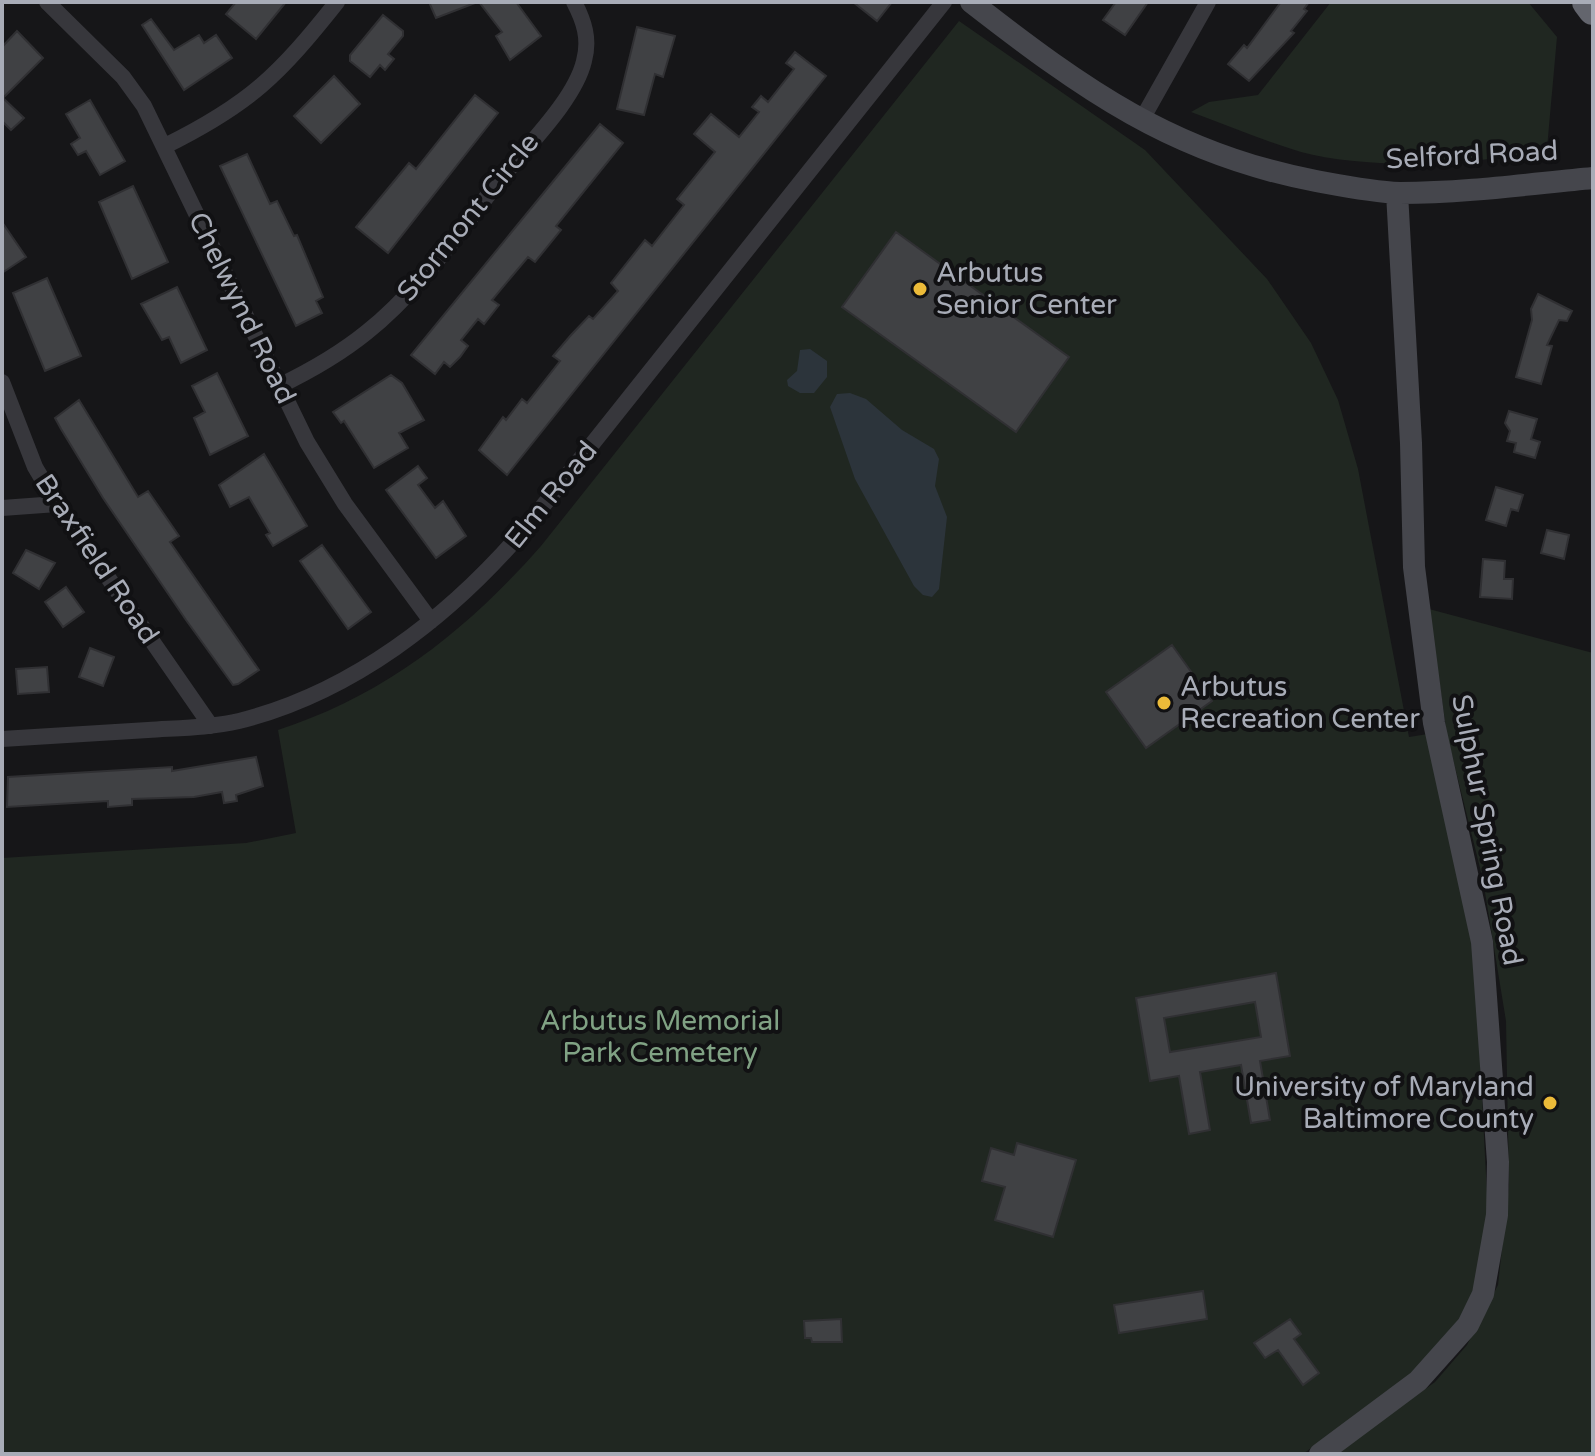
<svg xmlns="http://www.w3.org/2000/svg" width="1595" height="1456" viewBox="0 0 1595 1456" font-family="'Varela Round',sans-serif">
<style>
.green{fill:#202721}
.water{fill:#2c343b}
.building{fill:#404144;stroke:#303033;stroke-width:2;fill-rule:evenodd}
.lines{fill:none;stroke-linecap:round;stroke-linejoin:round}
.street{stroke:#37373c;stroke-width:16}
.secondary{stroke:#45464c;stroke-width:22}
.highway{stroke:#63656d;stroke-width:30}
.poi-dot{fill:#ecbb39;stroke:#111113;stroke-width:3}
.labels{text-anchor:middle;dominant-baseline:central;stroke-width:8;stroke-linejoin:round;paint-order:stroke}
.street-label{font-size:28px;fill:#a8acb7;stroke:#111113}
.poi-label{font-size:28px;fill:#a8acb7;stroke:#111113;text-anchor:start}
.park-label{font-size:28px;fill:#80a284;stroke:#111113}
</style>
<rect width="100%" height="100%" fill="#161618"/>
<path class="green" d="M1331,2H1528L1557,37L1547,148C1480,166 1368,170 1301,152C1264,141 1227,125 1191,112L1209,102L1258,95Z
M959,21L1145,150L1267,279L1311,343L1338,400L1358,469L1409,737L1428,734L1474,943L1488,1214L1475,1288L1462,1316L1412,1373L1303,1454H2V858L246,843L296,833L278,730C386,695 467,630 541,546Z
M1429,609L1593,653V1454H1336L1435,1382L1467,1345L1498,1285L1509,1185L1506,1021L1483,880L1447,735Z"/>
<path class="water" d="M810,349L827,361V377L814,393H800L788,386L787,380L797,371L800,350Z
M850,393L866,399L902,430L934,449L939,459L935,486L947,517L939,589L932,597L923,595L914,586L855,479L830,407L837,394Z"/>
<path class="building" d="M236,2H286L256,39L226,14Z
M429,2H475V3L436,18Z
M479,2H516L541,36L510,60L496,36L502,32Z
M853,2H892L877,21Z
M1116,2H1148L1125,35L1103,20Z
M1281,2H1309L1304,9L1307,11L1291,31L1294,33L1249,81L1228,64L1244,45L1247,48Z
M383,15L403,31V36L388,54L394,59L385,70L380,65L370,77L350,61V55Z
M151,19L174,50L199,35L204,43L216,35L232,58L184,90L142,25Z
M637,27L675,36L663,77L655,74L644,115L617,109Z
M17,31L43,58L3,98L24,118L11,130L2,121V47Z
M795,52L826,76L507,475L479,450L503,417L506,420L522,399L527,403L560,361L553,356L571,335L589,316L593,319L618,291L611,283L645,240L652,246L684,205L677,199L715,152L694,134L711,114L739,137L759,112L752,107L761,96L768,102L794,69L786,63Z
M334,76L360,104L321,143L294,116Z
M475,95L498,113L388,253L356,227L409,163L416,169Z
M90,100L125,161L100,175L86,151L78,155L71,144L80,138L66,114Z
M600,124L623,143L556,226L561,230L535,262L528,257L492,300L499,305L484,324L478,319L461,340L468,346L460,357L450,367L444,362L435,374L411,355Z
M247,154L270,204L277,201L294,236L297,235L323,297L316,301L322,313L296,326L220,166Z
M133,186L168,262L132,279L99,202Z
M2,222L26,257L2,273Z
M896,232L1069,357L1016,432L842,307Z
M47,278L81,356L45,371L13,293Z
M177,287L207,350L181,363L169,337L162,340L141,304Z
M1538,294L1572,311L1567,321L1559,320L1547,345L1552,346L1541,384L1516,377L1532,320L1531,309Z
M217,373L248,436L210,455L194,418L205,412L192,386Z
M391,375L402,383L424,420L399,433L408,448L374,468L344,421L341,423L333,412Z
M79,400L138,497L148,491L179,536L170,542L259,670L238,684L233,685L186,620L103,498L61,429L55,418Z
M1509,411L1537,419L1531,439L1540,442L1535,458L1514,452L1516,443L1507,441L1510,431L1505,423Z
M264,454L307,526L273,546L266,535L270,533L249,497L230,507L219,485Z
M418,466L427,478L418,485L435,508L443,501L466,536L436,558L386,490Z
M1496,487L1523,495L1518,511L1511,509L1506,526L1486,520Z
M1547,530L1569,535L1564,559L1541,553Z
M322,545L371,612L348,629L300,561Z
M26,550L55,563L39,589L13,573Z
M1483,559L1505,561L1504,579H1513L1512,599L1480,597Z
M66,587L84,612L63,627L45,602Z
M1172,645L1212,701L1146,748L1106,692Z
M90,648L114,657L103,686L79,677Z
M47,667L49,692L18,694L16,669Z
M256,757L263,786L236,795L237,801L224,803L222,792L194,797L132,799V805L108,807V801L7,807L8,777L172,767V771Z
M1276,973L1290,1056L1260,1061L1270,1120L1251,1123L1241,1065L1200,1072L1210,1130L1189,1134L1179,1076L1150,1081L1136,998ZM1255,1002L1261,1037L1170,1052L1164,1018Z
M1017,1143L1076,1160L1053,1237L995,1220L1005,1187L982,1181L991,1148L1014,1155Z
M1203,1291L1207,1319L1119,1333L1114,1305Z
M841,1319L842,1342H812L811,1338H805L804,1321Z
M1290,1319L1301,1334L1294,1339L1319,1373L1303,1385L1278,1350L1265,1358L1254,1343Z"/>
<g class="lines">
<path class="street" d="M47,2L123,77L144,106L307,442L345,504L431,621
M1141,121L1208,2
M165,146C250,104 279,75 337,2
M2,382L35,467L57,504L211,726
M279,386C310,371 340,354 367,332C421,289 461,228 504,175C529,144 575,99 584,61C590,39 584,21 574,2
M2,508L57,504
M2,739C51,736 99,733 148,730C178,728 209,728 239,721C351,693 448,618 523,531L944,2"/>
<path class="secondary" d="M971,2C1083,89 1173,154 1316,181C1343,186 1372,192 1400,193C1464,193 1529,184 1593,178
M1320,1454L1418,1381L1468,1325L1483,1294L1497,1215L1498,1162L1482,942L1434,723L1414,567L1411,443L1397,193"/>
<path class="highway" d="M1587,2L1593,10"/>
</g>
<g class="poi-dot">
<circle cx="920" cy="289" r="8"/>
<circle cx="1164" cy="703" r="8"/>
<circle cx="1550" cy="1103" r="8"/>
</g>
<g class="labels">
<g class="street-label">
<text transform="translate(1472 155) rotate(-3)">Selford Road</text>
<text transform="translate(468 217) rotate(-51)">Stormont Circle</text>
<text transform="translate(242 308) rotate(64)">Chelwynd Road</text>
<text transform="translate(551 495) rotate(-51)">Elm Road</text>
<text transform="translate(97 559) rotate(56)">Braxfield Road</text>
<text transform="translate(1487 830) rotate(79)">Sulphur Spring Road</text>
</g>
<g class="poi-label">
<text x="936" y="273">Arbutus<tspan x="936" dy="32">Senior Center</tspan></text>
<text x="1180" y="687">Arbutus<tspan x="1180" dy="32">Recreation Center</tspan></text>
<text x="1534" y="1087" text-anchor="end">University of Maryland<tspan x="1534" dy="32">Baltimore County</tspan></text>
</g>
<g class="park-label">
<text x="660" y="1021">Arbutus Memorial<tspan x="660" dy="32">Park Cemetery</tspan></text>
</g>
</g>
<rect width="1595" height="1456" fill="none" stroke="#a8acb7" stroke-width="8"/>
</svg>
